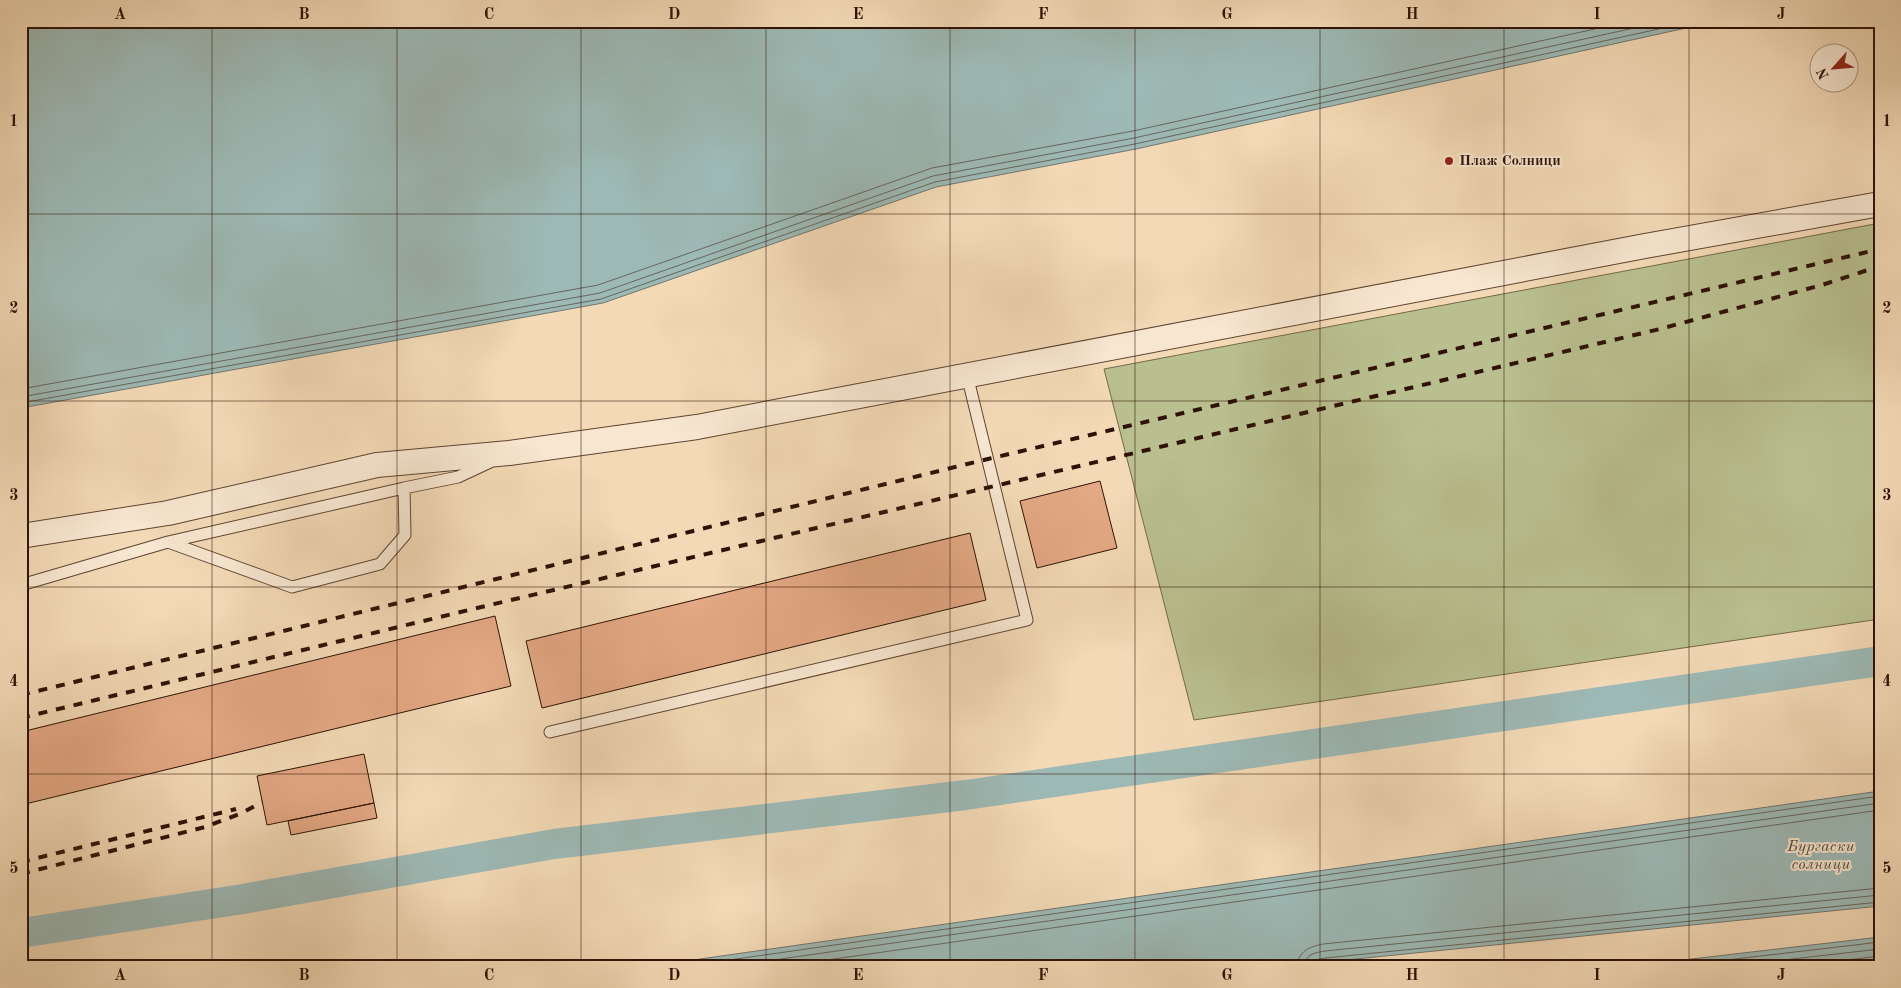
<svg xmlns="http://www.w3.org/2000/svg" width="1901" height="988" viewBox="0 0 1901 988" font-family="'Old Standard TT',serif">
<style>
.green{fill:#b9bf8f;stroke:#74684a}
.water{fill:#9db9b5;stroke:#71766f}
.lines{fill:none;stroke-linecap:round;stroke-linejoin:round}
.shore{stroke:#66665d;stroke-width:1}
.canal{stroke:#9db9b5;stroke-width:30}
.building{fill:#e3a884;stroke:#2f1205}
.lane-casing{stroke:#604431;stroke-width:13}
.street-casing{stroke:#604431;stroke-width:26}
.lane{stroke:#f7e6d0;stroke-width:11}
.street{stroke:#f7e6d0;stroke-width:24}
.rail{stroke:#2f1205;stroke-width:4;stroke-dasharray:9 9;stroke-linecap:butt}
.grid{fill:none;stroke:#2f1205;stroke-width:1;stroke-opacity:0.55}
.poi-dot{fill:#8f2418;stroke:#f7e6d0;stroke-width:2}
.labels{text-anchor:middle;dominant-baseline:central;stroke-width:4;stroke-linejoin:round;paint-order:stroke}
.poi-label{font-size:15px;font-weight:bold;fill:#2f1205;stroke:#f7e6d0;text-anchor:start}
.water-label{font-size:16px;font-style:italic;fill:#564c43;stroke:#f7e6d0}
.neatline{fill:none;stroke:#2f1205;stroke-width:2}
.grid-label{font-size:16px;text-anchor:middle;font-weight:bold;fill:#2f1205}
</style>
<rect width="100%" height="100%" fill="#f3d9b6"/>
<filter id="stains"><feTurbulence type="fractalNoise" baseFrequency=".004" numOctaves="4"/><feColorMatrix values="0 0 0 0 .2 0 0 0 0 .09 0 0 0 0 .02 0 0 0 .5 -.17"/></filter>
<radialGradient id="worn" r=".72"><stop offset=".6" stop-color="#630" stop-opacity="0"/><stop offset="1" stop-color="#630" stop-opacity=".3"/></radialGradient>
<path class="green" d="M1880,223V619L1194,720L1104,369Z"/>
<path class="water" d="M21,21H1718L1136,149L936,187L603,303L21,408Z
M1880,791V906L1326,962L1304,967H644Z
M1880,937V967H1623Z"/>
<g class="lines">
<path class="shore" d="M21,389L598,285L932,168L1133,131L1631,21
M21,397L600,293L933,176L1134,138L1666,21
M21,403L601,299L935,182L1135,144L1695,21
M680,967L1880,796
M724,967L1880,803
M778,967L1880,810
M1297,967C1298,951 1309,947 1323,944L1880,888
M1305,967C1305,954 1314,953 1325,951L1880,895
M1311,967L1314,960L1325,958L1880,902
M1667,967L1880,942
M1722,967L1880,949
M1788,967L1880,956"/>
<path class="canal" d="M21,933L243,899L554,844L966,795L1880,661"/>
</g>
<path class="building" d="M1100,481L1117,548L1037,568L1020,501Z
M970,533L986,600L542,708L526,641Z
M495,616L511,686L21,805V732Z
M364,754L374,803L267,825L257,776Z
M374,803L377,818L291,835L288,821Z"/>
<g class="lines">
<defs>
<path id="lane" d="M404,488L458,477L490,462
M21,585L168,542L404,488L405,535L380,564L292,587L168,542
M550,732L1027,620L967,375"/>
<path id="street" d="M21,536L168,513L377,465L509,453L697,427L1645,246L1880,204"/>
</defs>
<use href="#lane" class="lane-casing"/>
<use href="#street" class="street-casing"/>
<use href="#lane" class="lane"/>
<use href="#street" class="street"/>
<path class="rail" d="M21,695L988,459L1880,249
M21,718L473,609L1660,329L1822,285L1880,266
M21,862L236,809
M21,874L205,827L242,813L262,802"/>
</g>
<path class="grid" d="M212,21V967M397,21V967M581,21V967M766,21V967M950,21V967M1135,21V967M1320,21V967M1504,21V967M1689,21V967M21,214H1880M21,401H1880M21,587H1880M21,774H1880"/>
<circle class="poi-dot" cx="1449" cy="161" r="5"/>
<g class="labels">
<g class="poi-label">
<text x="1459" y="161">Плаж Солници</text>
</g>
<g class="water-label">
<text x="1821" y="847">Бургаски<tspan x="1821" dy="18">солници</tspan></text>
</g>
</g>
<rect width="1901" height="988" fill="none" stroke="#f3d9b6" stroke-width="55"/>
<g transform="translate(1834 68) rotate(243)"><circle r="24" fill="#f7e6d0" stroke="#a7917f"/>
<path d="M0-4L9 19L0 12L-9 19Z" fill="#8f2418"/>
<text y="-8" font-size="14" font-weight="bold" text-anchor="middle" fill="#2f1205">N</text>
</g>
<rect x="28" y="28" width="1846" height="932" class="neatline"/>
<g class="grid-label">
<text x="120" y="19">A</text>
<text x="304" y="19">B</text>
<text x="489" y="19">C</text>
<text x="674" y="19">D</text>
<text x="858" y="19">E</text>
<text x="1043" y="19">F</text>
<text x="1227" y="19">G</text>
<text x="1412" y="19">H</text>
<text x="1597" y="19">I</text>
<text x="1781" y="19">J</text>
<text x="14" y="126">1</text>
<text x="1887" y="126">1</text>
<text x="14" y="313">2</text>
<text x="1887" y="313">2</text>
<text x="14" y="500">3</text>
<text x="1887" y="500">3</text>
<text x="14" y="686">4</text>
<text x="1887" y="686">4</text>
<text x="14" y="873">5</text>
<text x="1887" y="873">5</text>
<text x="120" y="980">A</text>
<text x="304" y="980">B</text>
<text x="489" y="980">C</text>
<text x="674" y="980">D</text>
<text x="858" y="980">E</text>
<text x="1043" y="980">F</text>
<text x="1227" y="980">G</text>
<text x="1412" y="980">H</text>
<text x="1597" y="980">I</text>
<text x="1781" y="980">J</text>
</g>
<rect width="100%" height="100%" filter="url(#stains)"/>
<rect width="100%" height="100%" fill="url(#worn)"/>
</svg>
